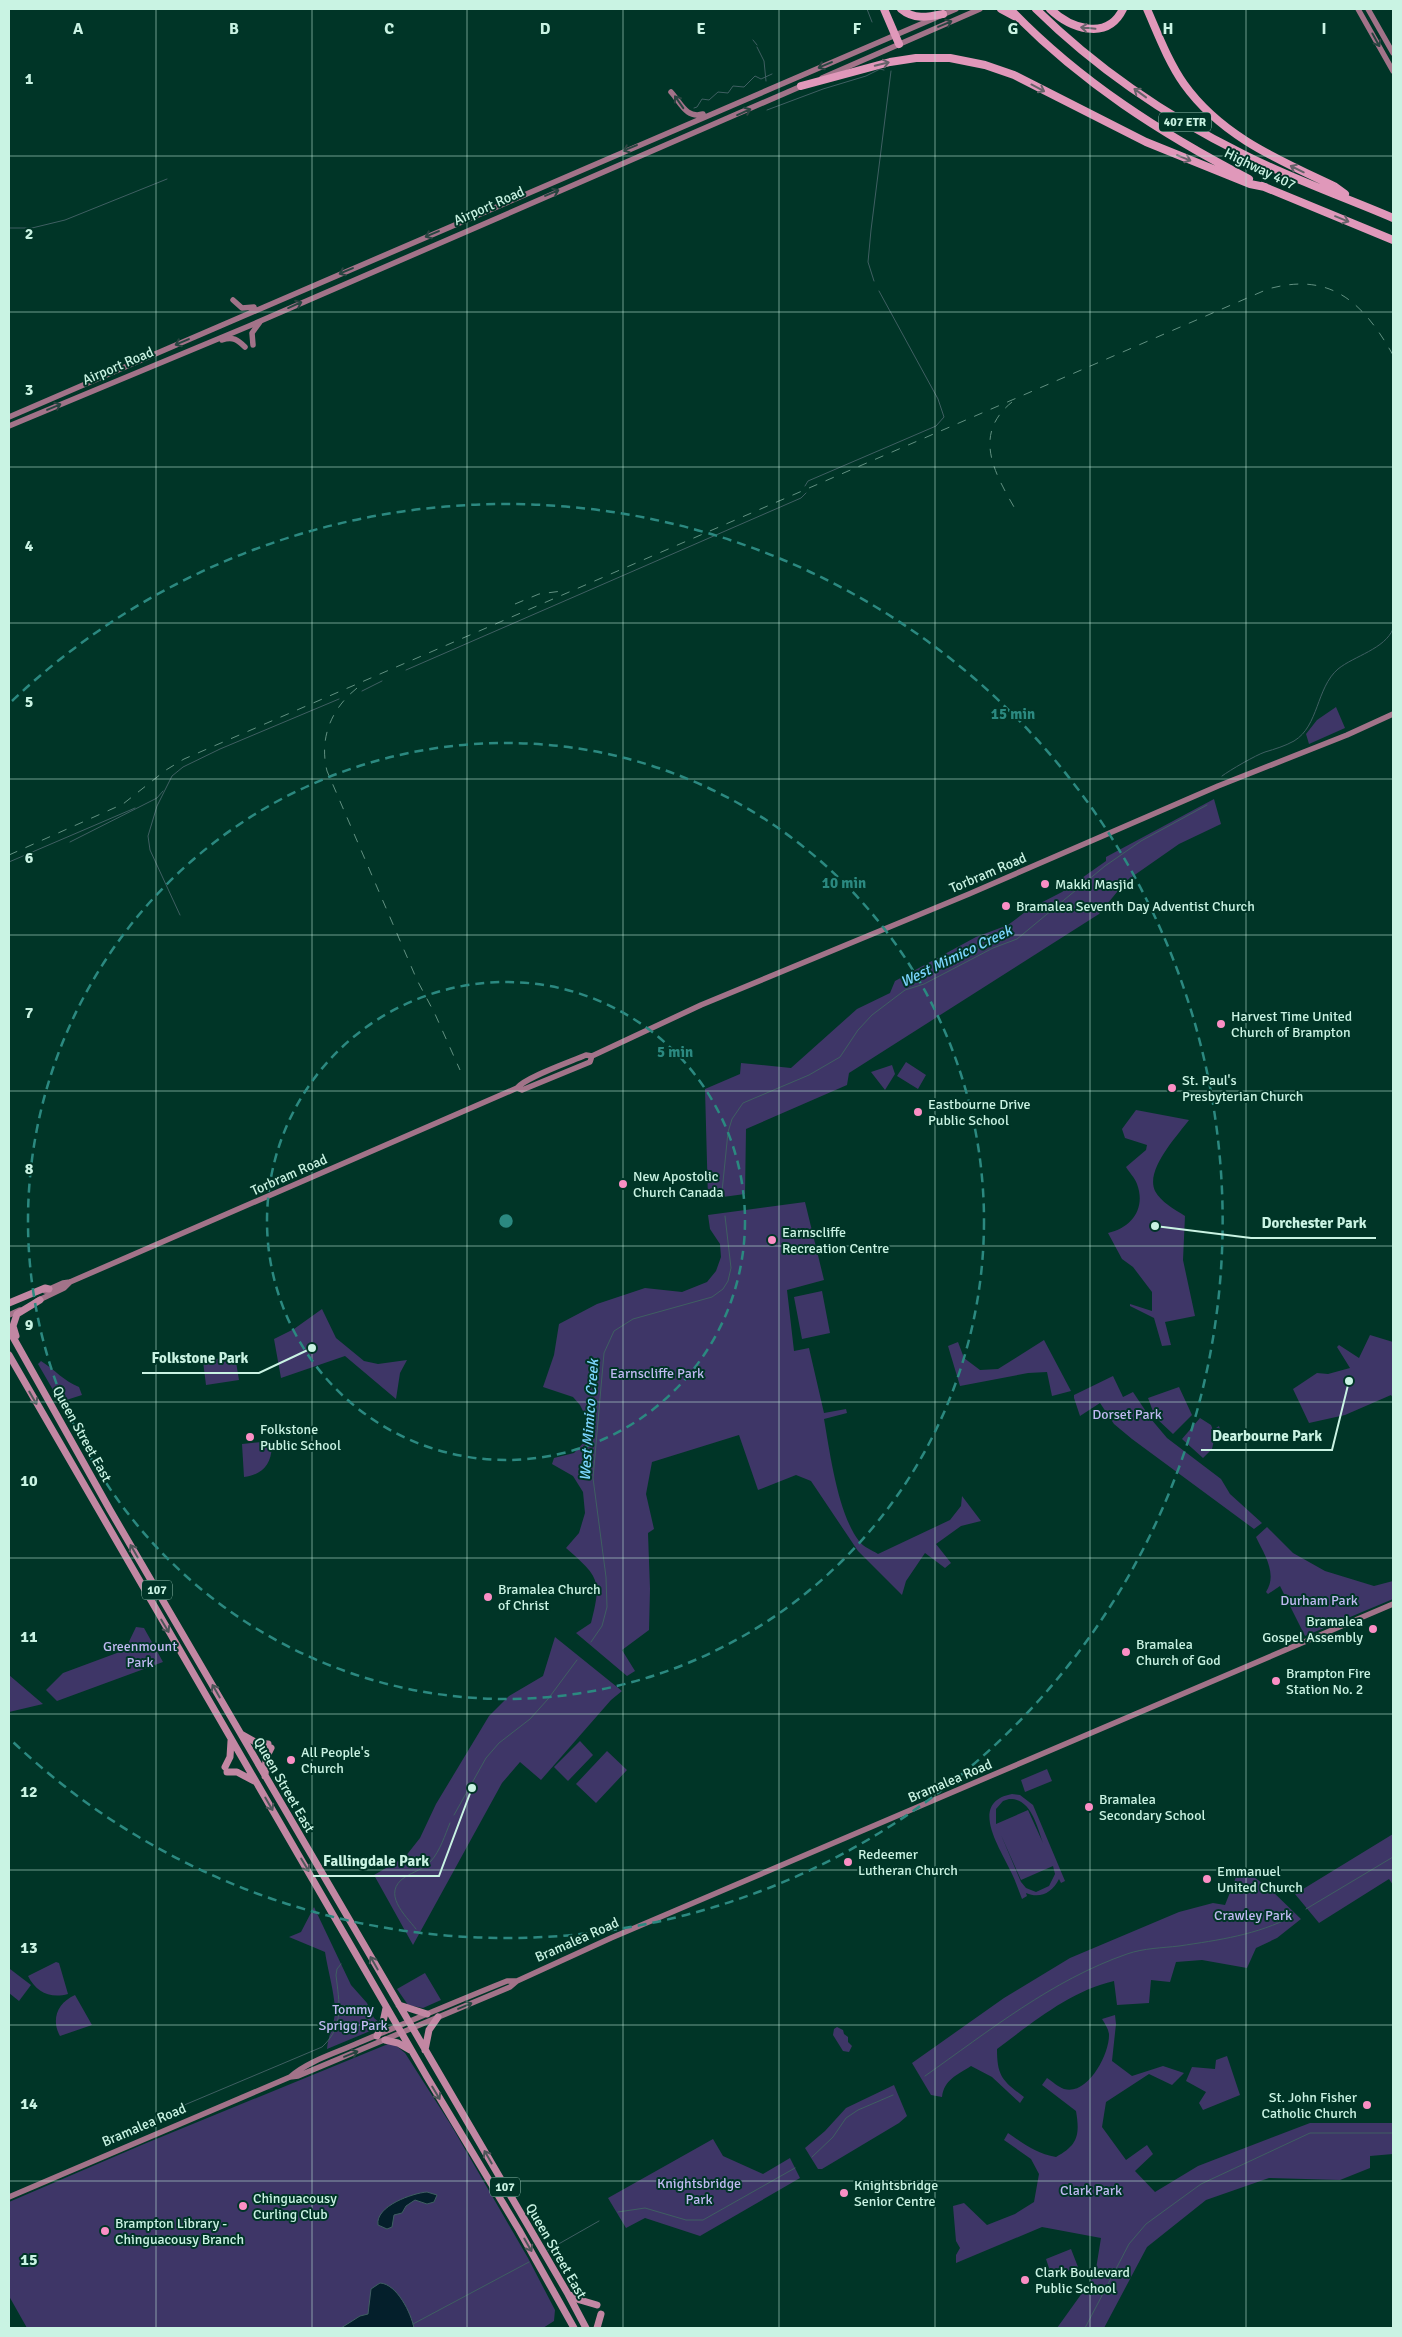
<svg xmlns="http://www.w3.org/2000/svg" width="1402" height="2337" viewBox="0 0 1402 2337" font-family="Signika,sans-serif">
<style>
.green{fill:#3e3667;fill-rule:evenodd}
.water{fill:#041f2b;stroke:#3f5f62}
.lines{fill:none;stroke-linecap:round;stroke-linejoin:round}
.stream{stroke:#3f5f62;stroke-width:1}
.secondary{stroke:#a27389;stroke-width:5.5}
.primary{stroke:#c287a3;stroke-width:7}
.motorway{stroke:#e098ba;stroke-width:8}
.rail{stroke:#619081;stroke-width:1;stroke-dasharray:9 9;stroke-linecap:butt}
.oneway{stroke:#284440}
.oneway2{stroke:#656269}
.oneway3{stroke:#4e5659}
.grid{fill:none;stroke:#c9f3e3;stroke-width:1;stroke-opacity:0.55}
.ring{fill:none;stroke:#2b8980;stroke-width:2.5;stroke-dasharray:9 6}
.poi-dot{fill:#fb8fc5;stroke:#003527;stroke-width:2}
.labels{text-anchor:middle;dominant-baseline:central;stroke-width:4;stroke-linejoin:round;paint-order:stroke}
.shield{fill:#003527;stroke:#8dbaab;stroke-width:1}
.shield-label{font-size:12px;font-weight:bold;fill:#c9f3e3}
.street-label{font-size:14px;fill:#c9f3e3;stroke:#003527}
.poi-label{font-size:14px;fill:#c9f3e3;stroke:#003527;text-anchor:start}
.park-label{font-size:14px;fill:#bfb9f1;stroke:#003527}
.water-label{font-size:15px;font-style:italic;fill:#7cd6ff;stroke:#003527}
.grid-label{font-size:16px;text-anchor:middle;font-weight:bold;fill:#c9f3e3;stroke:#003527;stroke-width:4;stroke-linejoin:round;paint-order:stroke}
.centre{fill:#2b8980;stroke:#003527;stroke-width:2.5}
.ring-label{font-size:15px;text-anchor:middle;font-weight:bold;fill:#2b8980;stroke:#003527;stroke-width:4;stroke-linejoin:round;paint-order:stroke}
.leader{fill:none;stroke:#c9f3e3;stroke-width:2}
.callout-dot{fill:#c9f3e3;stroke:#003527;stroke-width:2}
.callout-label{font-size:15px;text-anchor:middle;font-weight:bold;fill:#c9f3e3;stroke:#003527;stroke-width:4;stroke-linejoin:round;paint-order:stroke}
</style>
<rect width="100%" height="100%" fill="#003527"/>
<path class="green" d="M1336,707L1345,728L1309,744L1306,734L1317,720Z
M1214,799L1221,824L1179,844L1126,881L1099,914L849,1073L847,1085L746,1129L745,1194L708,1199L705,1089L740,1074L741,1063L791,1068L857,1009L890,993L895,981L976,937L1008,925L1029,909L1062,892L1106,861V857Z
M906,1062L926,1075L918,1089L897,1076Z
M892,1065L895,1074L885,1090L871,1072Z
M1136,1110L1189,1120C1177,1136 1145,1170 1155,1191C1161,1202 1174,1209 1185,1216L1183,1260L1195,1316L1165,1322L1171,1345L1162,1346L1154,1318L1130,1306V1304L1152,1311V1292L1133,1267L1122,1259L1108,1233C1132,1228 1146,1208 1137,1184C1135,1178 1129,1172 1126,1167L1146,1150L1147,1145L1125,1138L1122,1129Z
M805,1202L824,1280L787,1290L794,1351L809,1348L824,1413L846,1409L847,1413L824,1419C830,1453 838,1514 859,1541C863,1547 872,1550 878,1554L950,1520L961,1506L962,1496L981,1521L961,1526L936,1544L951,1563L945,1568L925,1553L906,1581L902,1595L858,1551L811,1481L796,1475L758,1490L739,1435L652,1462L646,1494L654,1529L648,1533L650,1589L649,1630L622,1650L635,1671L627,1676L576,1633L591,1623C602,1580 599,1577 566,1548L579,1533L585,1513L583,1492L573,1476L552,1464L554,1458L574,1453L585,1441L588,1421L580,1405L573,1397L543,1387L554,1355L559,1324L597,1304L645,1288L682,1292L707,1282L716,1271L721,1257L720,1244L710,1229L708,1215Z
M822,1291L830,1333L802,1339L794,1297Z
M322,1309L336,1338L364,1361L378,1364L407,1360L400,1373L396,1399L345,1356L281,1378L274,1339L294,1329Z
M1370,1335L1393,1342V1398L1391,1395L1345,1415L1309,1423L1293,1389L1317,1373L1328,1374L1350,1368L1337,1347L1339,1345L1359,1358Z
M1044,1340L1071,1391L1052,1396L1047,1372L1028,1373L960,1386L948,1346L958,1342L964,1358L980,1370L998,1369Z
M235,1356L239,1380L206,1385L203,1361Z
M41,1361C55,1370 64,1381 79,1387L82,1395L60,1402L38,1364Z
M1113,1376L1123,1397L1133,1392L1151,1419L1167,1438L1221,1479L1230,1494L1262,1523L1254,1529L1132,1439L1114,1424L1100,1403L1080,1416L1074,1398V1395Z
M1179,1387L1192,1415L1173,1434L1155,1417L1148,1398Z
M1200,1418L1211,1425L1213,1430L1219,1426L1221,1433L1215,1435L1212,1449L1203,1458L1182,1439Z
M271,1441C274,1461 264,1475 244,1477L242,1444Z
M1267,1527L1293,1553L1325,1571L1374,1586L1393,1581V1599L1305,1636L1280,1586L1268,1594L1266,1592C1278,1574 1264,1554 1256,1537Z
M136,1627L144,1628L163,1662L57,1701L46,1690L63,1673L125,1650Z
M555,1637L622,1691L611,1700L541,1780L520,1762L502,1783L413,1945L374,1875L405,1857L420,1838L436,1804L489,1716L509,1696L543,1676Z
M9,1675L43,1704L9,1712Z
M580,1741L593,1755L568,1781L554,1767Z
M607,1751L627,1770L596,1803L576,1784Z
M1047,1769L1052,1781L1025,1792L1021,1780Z
M1012,1794L1020,1795L1033,1805L1065,1881L1061,1883L1059,1879C1052,1893 1040,1899 1026,1893L1027,1896L1022,1899C1018,1889 1015,1879 1010,1870C1000,1848 968,1802 1012,1794ZM1009,1799C1031,1798 1037,1826 1043,1843L1028,1810L996,1824V1809L1003,1801ZM1001,1835L1021,1880L1053,1866L1055,1874L1049,1886L1036,1892L1026,1888L1021,1882Z
M1393,1834V1885L1389,1879L1319,1923L1295,1894Z
M1240,1867L1269,1888L1301,1919L1277,1938L1256,1948L1247,1968L1202,1960L1176,1962L1170,1982L1151,1980L1149,2003L1117,2005L1114,1981C1070,1991 1032,2023 997,2049C997,2077 1003,2081 1024,2097L1020,2103L992,2077L971,2066C957,2075 944,2080 942,2097L931,2095L912,2063L1004,1998L1070,1958L1179,1912L1213,1903L1225,1905Z
M314,1907L351,1985L367,2003L374,2018L379,2022L375,2029L327,2049C328,2035 335,2024 335,2010C334,1991 328,1971 325,1952L289,1937L301,1932Z
M56,1962L59,1963L68,1994C50,1999 36,1992 28,1976Z
M10,1969L31,1985L19,2001L9,1993Z
M425,1973L441,2000L423,2008L408,2005L397,1989Z
M75,1995L92,2025L60,2036C51,2020 57,2003 75,1995Z
M1115,2015L1116,2024L1112,2061L1132,2076L1163,2066L1184,2073L1172,2085L1149,2074L1106,2102L1102,2127L1126,2160L1147,2145L1153,2154L1135,2171L1155,2192L1198,2166L1310,2123H1393V2154L1370,2156V2168L1340,2180L1269,2178L1206,2200L1147,2247L1104,2328H1057L1095,2275L1101,2238L1042,2227L956,2263V2255L960,2248L956,2241L953,2206L964,2203L987,2225L1015,2214L1034,2202L1039,2174L1031,2159L1004,2140L1008,2133C1024,2144 1037,2154 1056,2157C1078,2145 1080,2135 1076,2111L1042,2085L1047,2078C1052,2081 1058,2087 1064,2089C1088,2096 1110,2053 1109,2034C1108,2028 1105,2024 1102,2019Z
M837,2027L843,2030L844,2034L848,2037V2042L852,2046L849,2052L843,2051L833,2035L834,2029Z
M388,2044H394L405,2053L451,2125L528,2258L555,2310L554,2321L543,2328H27L9,2296V2202L144,2144Z
M1227,2056L1240,2095L1203,2110L1199,2103L1206,2092L1186,2081L1192,2067L1215,2069L1216,2060Z
M894,2085L907,2116L899,2123L822,2169H818L805,2148L825,2131L846,2108Z
M713,2139L723,2156L763,2174L790,2158L800,2178L700,2236L645,2218L626,2228L608,2198Z
M1071,2249L1078,2267L1052,2277L1046,2259Z"/>
<path class="water" d="M427,2192L437,2195L434,2202L427,2204L415,2200L406,2206L402,2213L394,2215L392,2227L387,2229L378,2225C375,2206 413,2193 427,2192Z
M380,2283C397,2284 411,2313 414,2328H341L360,2316L368,2314L371,2289Z"/>
<g class="lines">
<path class="stream" d="M867,9L872,22
M753,40L757,45
M757,47L764,61L766,81
M694,108L697,107L702,99L709,100L718,92L728,93L733,86L744,87L755,76L761,79L772,74
M767,110L823,89L866,76L880,69L884,70
M9,228H32L65,220L167,179
M874,281L868,262L871,230L891,71
M805,486L808,481L936,426L944,417L938,399L879,291
M406,670L801,498L806,493
M362,691L382,681
M1222,776C1230,770 1256,755 1265,752C1275,749 1285,746 1294,741C1319,726 1316,688 1338,669C1354,656 1385,649 1393,629
M70,842L157,798L163,791
M9,862L135,808
M180,915L150,850L148,836L157,806L172,776L183,767L220,749L339,699
M722,1192L728,1132L732,1119L743,1103L809,1075L840,1057L858,1030L872,1015L905,990L924,984L993,948L1017,939L1105,866L1141,841L1207,805
M591,1642L602,1626L607,1607L606,1577L593,1478L604,1353L614,1331L633,1319L712,1297L723,1289L728,1281L731,1268L725,1216
M454,1815L486,1758L499,1743L530,1719L548,1699L577,1660
M1306,1909L1393,1857
M416,1929C405,1915 381,1893 405,1877C413,1872 424,1869 431,1861C440,1851 445,1835 450,1823
M925,2076C989,2031 1052,1980 1127,1954C1144,1948 1162,1948 1179,1946C1219,1940 1257,1935 1293,1916
M163,2114L322,2047C345,2026 339,2002 336,1975L337,1969L341,1964
M812,2157L833,2137L846,2118L858,2110L893,2095
M618,2212L645,2208L686,2220H703L795,2168
M548,2250L599,2221
M413,2324L529,2262
M1085,2328L1129,2244L1146,2224L1201,2184L1310,2133H1393"/>
<path class="secondary" d="M1358,9L1393,71
M1368,9L1393,53
M822,78L980,9
M671,92C681,103 686,119 703,114
M233,300L242,308L254,307
M222,340C233,336 238,340 245,347
M253,345L252,333L260,322
M9,417L956,9
M9,426L249,326L804,85
M517,1088L522,1090L590,1062L592,1056
M45,1291L63,1283L70,1282L517,1088C526,1077 570,1062 586,1055L592,1056L701,1005L969,894L1218,786L1347,735L1393,714
M37,1301L64,1288L70,1282
M9,1315L20,1310
M290,2077C308,2061 336,2053 358,2043C408,2022 457,2001 507,1981H517
M9,2197L290,2077L298,2076L510,1987L517,1981L611,1938L1393,1604"/>
<path class="primary" d="M9,1303L45,1288L49,1289
M9,1330L110,1510L568,2294L586,2328
M16,1336L13,1326L17,1314L40,1300
M9,1355L427,2077L519,2230L574,2328
M241,1734L257,1743L268,1744
M225,1767L230,1757L231,1741
M227,1772H237L254,1781
M265,1776L266,1758L271,1748
M399,2005L427,2014
M377,2036L383,2022L386,2008
M385,2040L398,2043L410,2050
M425,2050L429,2030L438,2017
M568,2294L580,2300L597,2305
M597,2328L601,2314"/>
<path class="motorway" d="M884,9L899,44
M901,9C914,20 928,17 943,14
M1001,9L1014,16
M1010,9C1079,81 1162,134 1249,179
M1036,9C1096,68 1168,117 1243,154C1292,179 1344,197 1393,218
M1050,9C1070,28 1107,42 1123,9
M1147,9C1158,34 1168,61 1184,84C1221,136 1279,160 1334,186L1345,194
M801,86L890,62L916,58H950L985,65L1014,75L1146,142L1250,184L1265,187
M1262,186L1393,240"/>
<path class="rail" d="M1012,402C970,436 997,477 1018,514
M515,604L539,594L562,591
M357,688C331,709 319,738 327,771L417,980L435,1014L460,1070
M9,855L123,804L166,770L184,759L1268,289C1332,271 1364,304 1393,355"/>
</g>
<defs><path id="oneway-shaft" d="M-6 0H5M1.5-3L5.5 0L1.5 3" fill="none" stroke-width="1.6" stroke-linecap="round" stroke-linejoin="round" transform="scale(1.25)"/></defs>
<g class="oneway">
<use href="#oneway-shaft" transform="translate(945 24) rotate(-23)"/>
<use href="#oneway-shaft" transform="translate(1376 40) rotate(61)"/>
<use href="#oneway-shaft" transform="translate(825 65) rotate(157)"/>
<use href="#oneway-shaft" transform="translate(679 102) rotate(-125)"/>
<use href="#oneway-shaft" transform="translate(744 112) rotate(-24)"/>
<use href="#oneway-shaft" transform="translate(630 148) rotate(157)"/>
<use href="#oneway-shaft" transform="translate(552 193) rotate(-23)"/>
<use href="#oneway-shaft" transform="translate(432 234) rotate(157)"/>
<use href="#oneway-shaft" transform="translate(346 271) rotate(157)"/>
<use href="#oneway-shaft" transform="translate(295 305) rotate(-24)"/>
<use href="#oneway-shaft" transform="translate(182 342) rotate(157)"/>
<use href="#oneway-shaft" transform="translate(54 407) rotate(-23)"/>
<use href="#oneway-shaft" transform="translate(465 2006) rotate(-23)"/>
<use href="#oneway-shaft" transform="translate(351 2054) rotate(-22)"/>
</g>
<g class="oneway2">
<use href="#oneway-shaft" transform="translate(1088 28) rotate(-174)"/>
<use href="#oneway-shaft" transform="translate(882 64) rotate(-14)"/>
<use href="#oneway-shaft" transform="translate(1038 88) rotate(28)"/>
<use href="#oneway-shaft" transform="translate(1140 93) rotate(-144)"/>
<use href="#oneway-shaft" transform="translate(1184 158) rotate(22)"/>
<use href="#oneway-shaft" transform="translate(1297 169) rotate(-154)"/>
<use href="#oneway-shaft" transform="translate(1342 219) rotate(22)"/>
</g>
<g class="oneway3">
<use href="#oneway-shaft" transform="translate(33 1398) rotate(60)"/>
<use href="#oneway-shaft" transform="translate(134 1551) rotate(-120)"/>
<use href="#oneway-shaft" transform="translate(165 1626) rotate(59)"/>
<use href="#oneway-shaft" transform="translate(216 1691) rotate(-120)"/>
<use href="#oneway-shaft" transform="translate(269 1804) rotate(60)"/>
<use href="#oneway-shaft" transform="translate(305 1865) rotate(59)"/>
<use href="#oneway-shaft" transform="translate(374 1963) rotate(-120)"/>
<use href="#oneway-shaft" transform="translate(436 2093) rotate(59)"/>
<use href="#oneway-shaft" transform="translate(488 2157) rotate(-120)"/>
<use href="#oneway-shaft" transform="translate(528 2245) rotate(60)"/>
</g>
<path class="grid" d="M156,9V2328M312,9V2328M467,9V2328M623,9V2328M779,9V2328M935,9V2328M1090,9V2328M1246,9V2328M9,156H1393M9,312H1393M9,467H1393M9,623H1393M9,779H1393M9,935H1393M9,1091H1393M9,1246H1393M9,1402H1393M9,1558H1393M9,1714H1393M9,1870H1393M9,2025H1393M9,2181H1393"/>
<g class="ring">
<circle cx="506" cy="1221" r="239"/>
<circle cx="506" cy="1221" r="478"/>
<path d="M12 701A717 717 0 1 1 12 1741"/>
</g>
<g class="poi-dot">
<circle cx="1045" cy="884" r="5"/>
<circle cx="1006" cy="906" r="5"/>
<circle cx="1221" cy="1024" r="5"/>
<circle cx="1172" cy="1088" r="5"/>
<circle cx="918" cy="1112" r="5"/>
<circle cx="623" cy="1184" r="5"/>
<circle cx="772" cy="1240" r="5"/>
<circle cx="250" cy="1437" r="5"/>
<circle cx="488" cy="1597" r="5"/>
<circle cx="1373" cy="1629" r="5"/>
<circle cx="1126" cy="1652" r="5"/>
<circle cx="1276" cy="1681" r="5"/>
<circle cx="291" cy="1760" r="5"/>
<circle cx="1089" cy="1807" r="5"/>
<circle cx="848" cy="1862" r="5"/>
<circle cx="1207" cy="1879" r="5"/>
<circle cx="1367" cy="2105" r="5"/>
<circle cx="844" cy="2193" r="5"/>
<circle cx="243" cy="2206" r="5"/>
<circle cx="105" cy="2231" r="5"/>
<circle cx="1025" cy="2280" r="5"/>
</g>
<g class="labels">
<g class="shield">
<rect x="1159" y="112.5" width="52" height="19" rx="4"/>
<rect x="142" y="1580.5" width="30" height="19" rx="4"/>
<rect x="490" y="2177.5" width="30" height="19" rx="4"/>
</g>
<g class="shield-label">
<text x="1185" y="122">407 ETR</text>
<text x="157" y="1590">107</text>
<text x="505" y="2187">107</text>
</g>
<g class="street-label">
<text transform="translate(1260 169) rotate(26)">Highway 407</text>
<text transform="translate(489 206) rotate(-24)">Airport Road</text>
<text transform="translate(118 366) rotate(-23)">Airport Road</text>
<text transform="translate(988 873) rotate(-23)">Torbram Road</text>
<text transform="translate(289 1175) rotate(-24)">Torbram Road</text>
<text transform="translate(82 1434) rotate(61)">Queen Street East</text>
<text transform="translate(950 1781) rotate(-23)">Bramalea Road</text>
<text transform="translate(284 1785) rotate(60)">Queen Street East</text>
<text transform="translate(577 1940) rotate(-24)">Bramalea Road</text>
<text transform="translate(144 2125) rotate(-23)">Bramalea Road</text>
<text transform="translate(556 2251) rotate(60)">Queen Street East</text>
</g>
<g class="poi-label">
<text x="1055" y="884">Makki Masjid</text>
<text x="1016" y="906">Bramalea Seventh Day Adventist Church</text>
<text x="1231" y="1016">Harvest Time United<tspan x="1231" dy="16">Church of Brampton</tspan></text>
<text x="1182" y="1080">St. Paul's<tspan x="1182" dy="16">Presbyterian Church</tspan></text>
<text x="928" y="1104">Eastbourne Drive<tspan x="928" dy="16">Public School</tspan></text>
<text x="633" y="1176">New Apostolic<tspan x="633" dy="16">Church Canada</tspan></text>
<text x="782" y="1232">Earnscliffe<tspan x="782" dy="16">Recreation Centre</tspan></text>
<text x="260" y="1429">Folkstone<tspan x="260" dy="16">Public School</tspan></text>
<text x="498" y="1589">Bramalea Church<tspan x="498" dy="16">of Christ</tspan></text>
<text x="1363" y="1621" text-anchor="end">Bramalea<tspan x="1363" dy="16">Gospel Assembly</tspan></text>
<text x="1136" y="1644">Bramalea<tspan x="1136" dy="16">Church of God</tspan></text>
<text x="1286" y="1673">Brampton Fire<tspan x="1286" dy="16">Station No. 2</tspan></text>
<text x="301" y="1752">All People's<tspan x="301" dy="16">Church</tspan></text>
<text x="1099" y="1799">Bramalea<tspan x="1099" dy="16">Secondary School</tspan></text>
<text x="858" y="1854">Redeemer<tspan x="858" dy="16">Lutheran Church</tspan></text>
<text x="1217" y="1871">Emmanuel<tspan x="1217" dy="16">United Church</tspan></text>
<text x="1357" y="2097" text-anchor="end">St. John Fisher<tspan x="1357" dy="16">Catholic Church</tspan></text>
<text x="854" y="2185">Knightsbridge<tspan x="854" dy="16">Senior Centre</tspan></text>
<text x="253" y="2198">Chinguacousy<tspan x="253" dy="16">Curling Club</tspan></text>
<text x="115" y="2223">Brampton Library -<tspan x="115" dy="16">Chinguacousy Branch</tspan></text>
<text x="1035" y="2272">Clark Boulevard<tspan x="1035" dy="16">Public School</tspan></text>
</g>
<g class="park-label">
<text x="657" y="1373">Earnscliffe Park</text>
<text x="1127" y="1414">Dorset Park</text>
<text x="1319" y="1600">Durham Park</text>
<text x="140" y="1646">Greenmount<tspan x="140" dy="16">Park</tspan></text>
<text x="1253" y="1915">Crawley Park</text>
<text x="353" y="2009">Tommy<tspan x="353" dy="16">Sprigg Park</tspan></text>
<text x="699" y="2183">Knightsbridge<tspan x="699" dy="16">Park</tspan></text>
<text x="1091" y="2190">Clark Park</text>
</g>
<g class="water-label">
<text transform="translate(956 956) rotate(-26)">West Mimico Creek</text>
<text transform="translate(589 1420) rotate(-86)">West Mimico Creek</text>
</g>
</g>
<g class="grid-label">
<text x="78" y="34">A</text>
<text x="234" y="34">B</text>
<text x="389" y="34">C</text>
<text x="545" y="34">D</text>
<text x="701" y="34">E</text>
<text x="857" y="34">F</text>
<text x="1013" y="34">G</text>
<text x="1168" y="34">H</text>
<text x="1324" y="34">I</text>
<text x="29" y="84">1</text>
<text x="29" y="239">2</text>
<text x="29" y="395">3</text>
<text x="29" y="551">4</text>
<text x="29" y="707">5</text>
<text x="29" y="863">6</text>
<text x="29" y="1018">7</text>
<text x="29" y="1174">8</text>
<text x="29" y="1330">9</text>
<text x="29" y="1486">10</text>
<text x="29" y="1642">11</text>
<text x="29" y="1797">12</text>
<text x="29" y="1953">13</text>
<text x="29" y="2109">14</text>
<text x="29" y="2265">15</text>
</g>
<circle cx="506" cy="1221" r="8" class="centre"/>
<g class="ring-label">
<text x="1013" y="719">15 min</text>
<text x="844" y="888">10 min</text>
<text x="675" y="1057">5 min</text>
</g>
<path class="leader" d="M1155 1226L1251 1238H1376M312 1348L259 1373H142M1349 1381L1332 1450H1201M472 1788L439 1876H313"/>
<g class="callout-dot">
<circle cx="1155" cy="1226" r="5"/>
<circle cx="312" cy="1348" r="5"/>
<circle cx="1349" cy="1381" r="5"/>
<circle cx="472" cy="1788" r="5"/>
</g>
<g class="callout-label">
<text x="1314" y="1228">Dorchester Park</text>
<text x="200" y="1363">Folkstone Park</text>
<text x="1267" y="1441">Dearbourne Park</text>
<text x="376" y="1866">Fallingdale Park</text>
</g>
<rect width="1402" height="2337" fill="none" stroke="#c9f3e3" stroke-width="20"/>
</svg>
